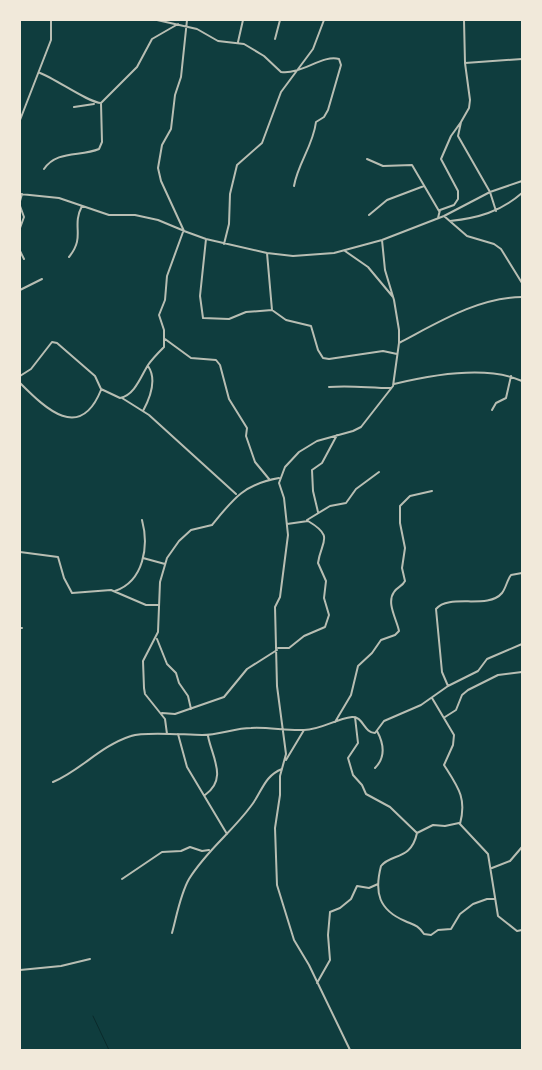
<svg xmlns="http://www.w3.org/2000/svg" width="542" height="1070" viewBox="0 0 542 1070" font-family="'Space Grotesk',sans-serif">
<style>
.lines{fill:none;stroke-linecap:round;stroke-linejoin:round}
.stream{stroke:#0a2a2b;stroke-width:1}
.minor{stroke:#b8beb3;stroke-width:2}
</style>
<rect width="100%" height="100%" fill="#0f3d3e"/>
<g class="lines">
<path class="stream" d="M93,1016L109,1050"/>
<path class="minor" d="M157,20L197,29L218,41L244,44L264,56L281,72C301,75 323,54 339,59L341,65L328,110L324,117L316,122C313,146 298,163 294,186
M187,20L181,77L175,95L171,129L162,145L158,168L161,181L184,231L206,239L267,253L293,256L334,253L382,240L444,216L490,192L522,181
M464,20L465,63L470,100L469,108L461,122L458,136L490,192L496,211
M275,39L280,20
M238,42L243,20
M465,63L522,59
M40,73C56,79 89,103 101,103L137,67L152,39L178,24
M74,107L94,104
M20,120L51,40V20
M367,159L383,166L412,165L439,211
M44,169C57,150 80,157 99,149L102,142L101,103
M20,194L59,198L109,215H135L158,220L182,230
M20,201L22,194
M20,206L24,217L20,228
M369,215L387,200L424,186
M444,216L467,236L494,244L501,249L522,283
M438,218L440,210L454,205L458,199V191L441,159L451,136L461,122
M450,221C478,218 500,212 522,193
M206,239L200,296L203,318L229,319L246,312L272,310
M224,244L229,224L230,194L237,165L262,143L281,92L313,49L324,20
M20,251L24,259
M345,251L368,267L393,297
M267,253L272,310L286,320L311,326L318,350L323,358L329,359L383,351L397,354
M69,257C86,236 71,227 82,206
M20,290L42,279
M165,339L191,358L216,360L220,365L229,399L247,428L246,436L255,462L269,479
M399,343C439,322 477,298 522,297
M20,376L31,369L52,342L57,343L95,376L101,389L120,398C135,395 141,376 148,365C153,358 159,352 164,347V330L159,315L165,300L167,276L183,232
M20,383C46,409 80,442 101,390
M394,384C431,375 487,365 522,381
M329,387C350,385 370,388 391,388
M122,398L149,415L236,494
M492,410L496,403L506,398L511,376
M143,411C150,398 157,379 148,366
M318,512L313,491L312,470L322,463L337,435
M307,520L330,506L346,503L356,489L379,472
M20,552L58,557L64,578L72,593L111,590L146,605H158
M143,558L165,564
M115,591C144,581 149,546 142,520
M20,628H22
M157,639L167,664L176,673L179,683L188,696L191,709
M278,648H289L304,636L325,627L329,615L324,598L326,581L318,563C321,541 335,537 308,521L287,524
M448,686L442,672L436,609C449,593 488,610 502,593C506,588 507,580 511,575L522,573
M432,698L454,735L453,745L444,765C458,787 467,798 460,824
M162,713L175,714L224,697L247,669L277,650
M355,717L358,743L348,758L353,775L362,785L366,794L390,807L417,833L433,825L445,826L459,823L488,854L498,916L517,931L522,930
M445,717L456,710L462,695L468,690L498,675L522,672
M335,722L351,695L358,666L372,653L381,640L395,635L399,631C397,620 386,603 394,592C397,587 402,587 405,581L402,568L405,548L400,523V506L410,496L432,491
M167,734L165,719L145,694L144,688L143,661L158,632L160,582L167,558L179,541L191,530L212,525C233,499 244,484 279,478
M178,734L187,767L227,834
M286,760L304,730
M375,768C386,757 384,744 377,731
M53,782C80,771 100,746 131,736C145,731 185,735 202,735C219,735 235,728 251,728C269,727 287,731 304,730C321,730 335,719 352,717C363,716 364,733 375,733L384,721L421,705L448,686L478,671L487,659L522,644
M205,795C228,779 212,757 208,736
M417,833C411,861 391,853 381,866C374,893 379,910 405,921C414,925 418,925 424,934L431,935L438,930L451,929L460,914L473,904L487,899H495
M492,868L510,861L522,847
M122,879L162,852L181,851L190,847L202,851L209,850
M172,933C177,915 180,895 189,879C206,851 232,832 251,806C262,792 264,776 282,769
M20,970L61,966L90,959
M317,983L330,960L328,935L330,912L340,908L351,899L357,886L369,888L378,884
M350,1050L309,965L294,940L277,885L275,828L280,795V776L286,754L277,686L275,607L280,597L288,535L284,498L279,483L285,467L299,452L317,441L353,431L361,427L393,386L399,343V330L394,300L385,270L382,240"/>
</g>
<rect width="542" height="1070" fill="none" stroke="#f1e9da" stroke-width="42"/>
</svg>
